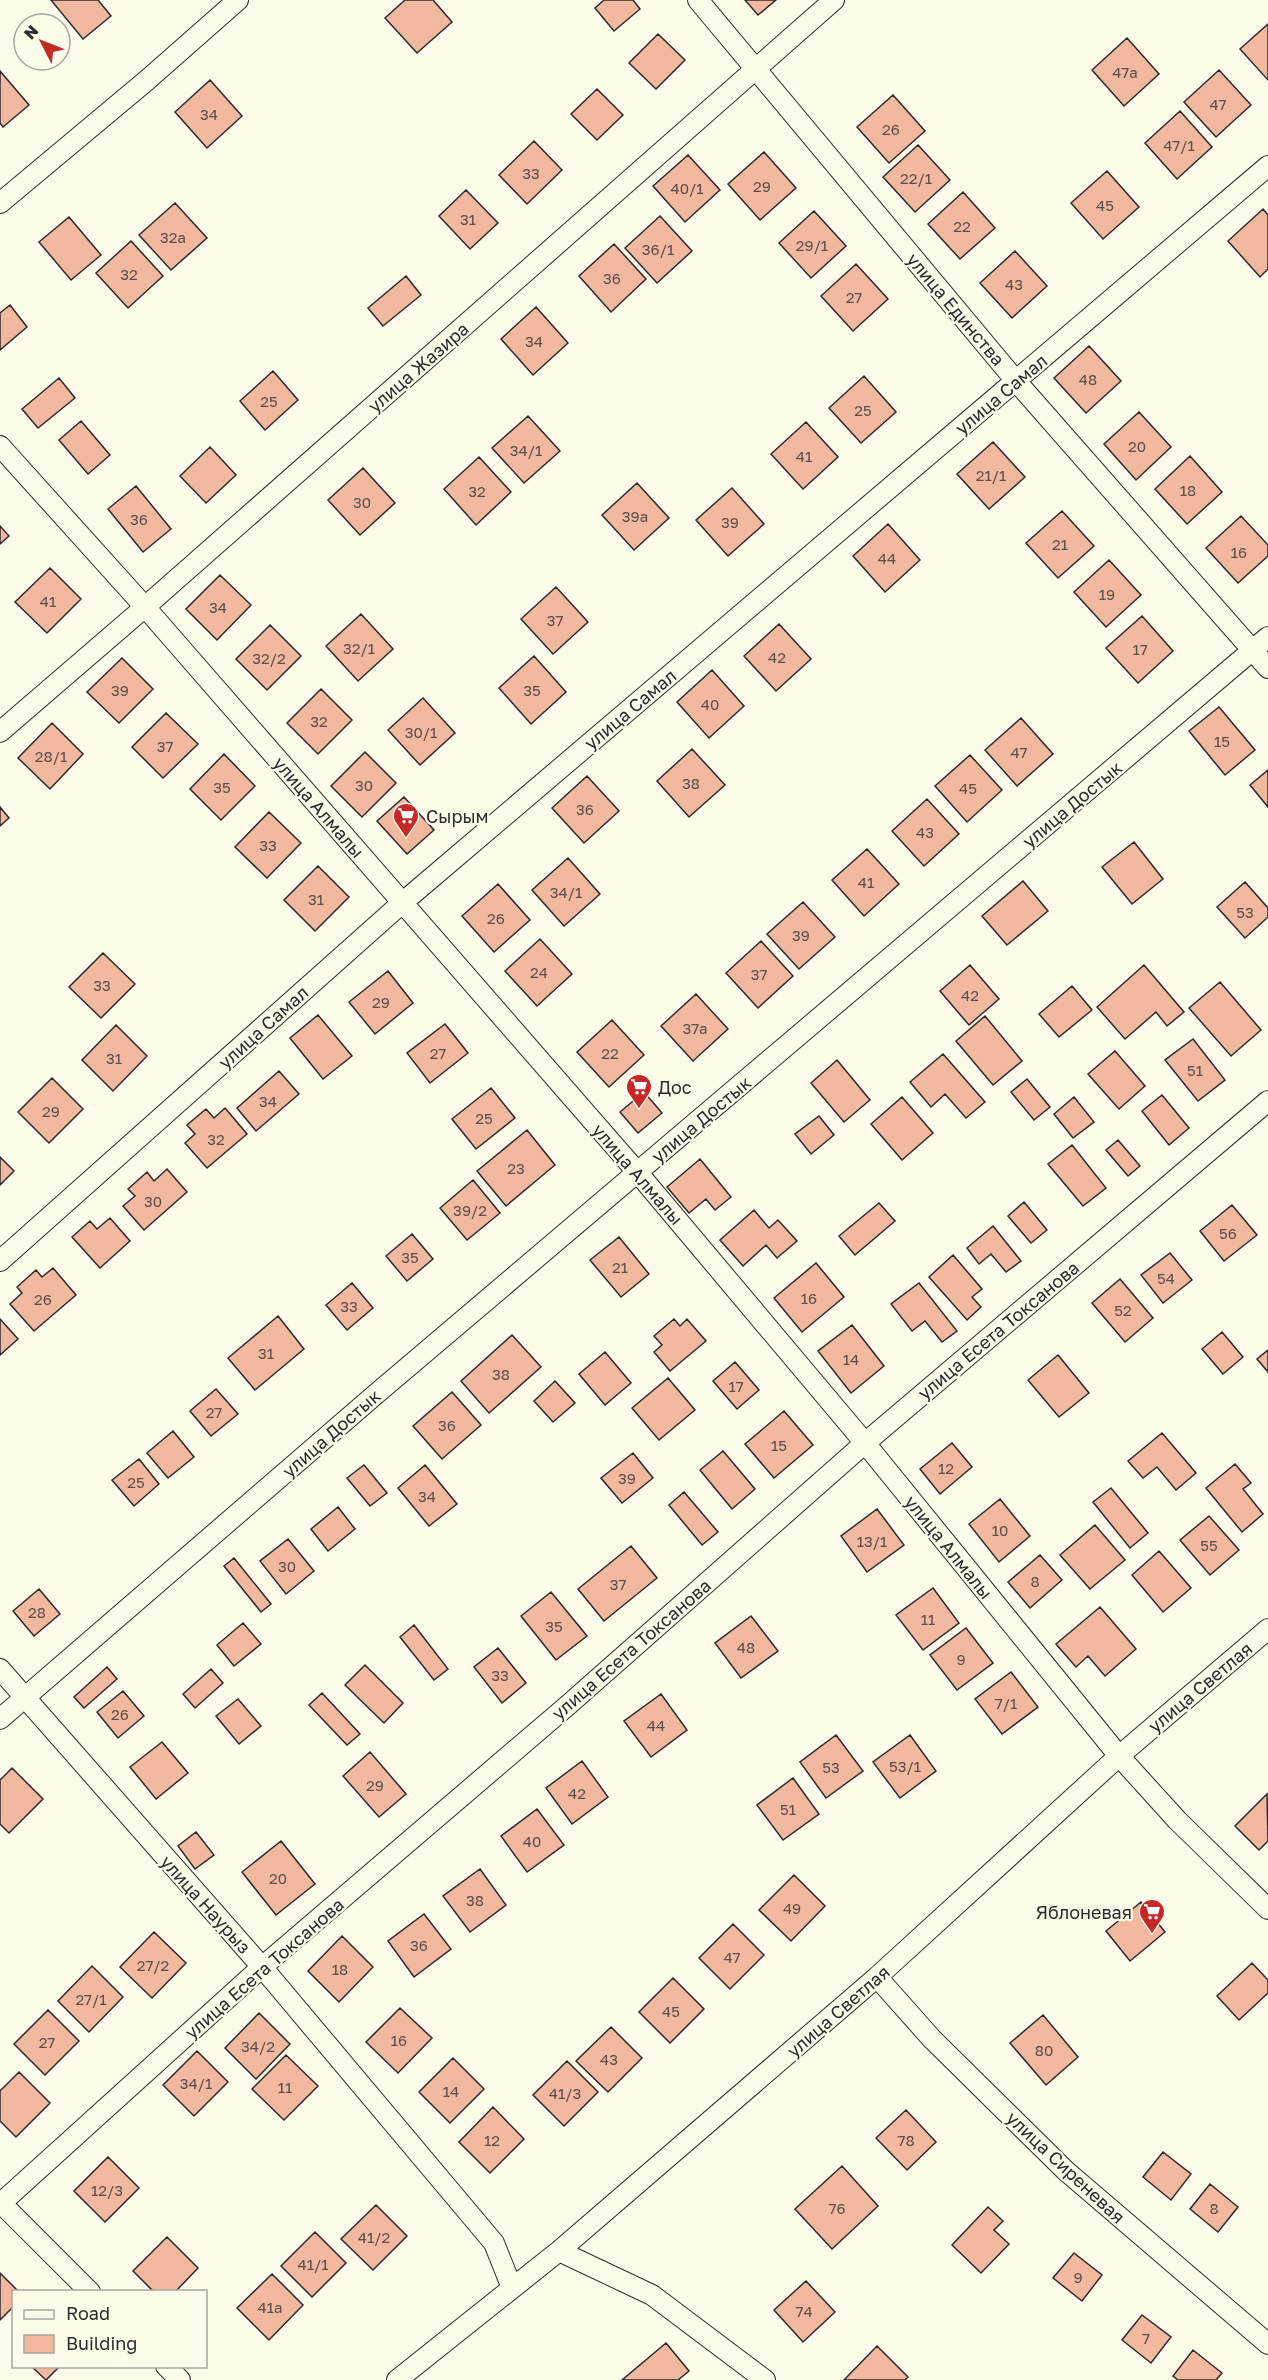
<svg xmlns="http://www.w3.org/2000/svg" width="1268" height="2380" viewBox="0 0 1268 2380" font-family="'Golos Text',sans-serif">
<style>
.building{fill:#f2b8a0;stroke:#2b2b2b;stroke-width:1.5}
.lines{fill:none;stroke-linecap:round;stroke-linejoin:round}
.street-casing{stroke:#2b2b2b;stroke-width:22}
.street{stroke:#fdfbea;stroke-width:20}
.labels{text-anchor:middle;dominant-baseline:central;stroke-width:4.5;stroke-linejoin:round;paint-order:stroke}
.number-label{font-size:15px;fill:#5d4e48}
.street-label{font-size:18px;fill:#2b2b2b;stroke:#fdfbea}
.poi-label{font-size:18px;fill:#2b2b2b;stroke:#fdfbea;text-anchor:start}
</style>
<rect width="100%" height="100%" fill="#fdfbea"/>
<path class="building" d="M51,0H98L111,16L83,39Z
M405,0H433L452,22L417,53L385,18Z
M604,0H633L640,9L614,31L595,8Z
M745,0H776L758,15Z
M1268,24V80L1240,49Z
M658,34L685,60L656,89L629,63Z
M1127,38L1159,74L1124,106L1092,70Z
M1219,70L1251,105L1216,137L1184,102Z
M0,71L29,105L3,127L0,123Z
M210,80L242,116L207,148L175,112Z
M597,89L623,115L597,140L571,114Z
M893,95L925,131L889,163L857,127Z
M1180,111L1212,147L1177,179L1145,143Z
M534,141L562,170L527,204L499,175Z
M918,145L950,180L915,212L883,177Z
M764,152L796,188L760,220L728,184Z
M688,155L720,190L685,222L653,186Z
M1107,171L1139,207L1103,239L1071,203Z
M466,190L498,223L470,249L439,216Z
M963,192L995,228L960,259L928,224Z
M175,203L207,238L171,270L139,235Z
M1263,209L1268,215V269L1260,277L1228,241Z
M814,211L846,246L811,278L779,243Z
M660,216L692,251L657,283L625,248Z
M69,217L101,255L71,280L39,242Z
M131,241L163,276L128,308L96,273Z
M614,244L646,279L611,312L579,276Z
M1015,251L1047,286L1012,318L980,283Z
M856,264L888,299L853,331L821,296Z
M406,276L421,295L383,326L368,308Z
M10,305L27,327L0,350V313Z
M536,307L568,343L533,375L501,339Z
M1089,346L1121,381L1086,413L1054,378Z
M273,371L298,400L265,430L240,401Z
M864,376L896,412L861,443L829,408Z
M59,378L75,398L38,428L22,409Z
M1139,412L1171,447L1136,480L1104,444Z
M528,416L560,451L524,483L492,448Z
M81,421L110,455L88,474L59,440Z
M806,422L838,457L803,489L771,454Z
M993,442L1025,477L989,509L957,474Z
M210,447L236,475L206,503L180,476Z
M1190,456L1222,492L1187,524L1155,489Z
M479,457L511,492L476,525L444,489Z
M363,468L395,503L360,535L328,500Z
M637,483L669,518L634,550L602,515Z
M136,486L171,529L143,552L108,509Z
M732,488L764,524L728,556L696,520Z
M1062,511L1094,546L1058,578L1026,543Z
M1241,516L1268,545V556L1238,583L1206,548Z
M888,524L920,560L885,592L853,556Z
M0,526L9,536L0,544Z
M1109,560L1141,595L1106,627L1074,592Z
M50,568L81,599L47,633L15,602Z
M220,575L251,605L217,640L186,609Z
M556,587L588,622L553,654L521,619Z
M361,614L393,649L358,681L326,646Z
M1142,616L1173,651L1138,683L1106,648Z
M779,624L811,659L776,691L744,656Z
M270,625L301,656L267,690L236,659Z
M534,656L566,692L531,724L499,688Z
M122,658L153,689L119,723L87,692Z
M712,670L744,706L709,738L677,702Z
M321,689L352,720L318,754L287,723Z
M423,698L455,733L420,765L388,730Z
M1219,707L1255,750L1225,775L1189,731Z
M166,713L198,744L163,778L132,747Z
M1021,718L1053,754L1017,786L985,750Z
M52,723L83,754L50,789L18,758Z
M692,749L725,785L689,817L657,781Z
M365,752L396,783L362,817L331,786Z
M224,754L255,786L221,820L190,789Z
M970,755L1002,790L967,822L935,786Z
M1268,770V807L1250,785Z
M587,776L619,811L584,843L552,808Z
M404,797L434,830L407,854L377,821Z
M927,799L959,834L924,866L892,831Z
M0,807L9,818L0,826Z
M269,812L301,843L267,878L235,847Z
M1134,842L1163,879L1132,904L1102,867Z
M867,849L899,884L864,916L832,880Z
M568,858L600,894L564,926L532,890Z
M318,866L349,897L315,931L284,900Z
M1023,881L1048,911L1007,945L982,916Z
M1245,882L1268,908V917L1245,938L1217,907Z
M498,884L530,920L494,952L462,916Z
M803,902L835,937L799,969L767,934Z
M540,939L572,974L537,1006L505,971Z
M761,941L793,976L758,1008L726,973Z
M103,953L135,984L101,1018L69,987Z
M970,965L999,999L969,1025L940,991Z
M1144,965L1184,1012L1167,1026L1156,1012L1125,1039L1097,1007Z
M388,971L413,1003L375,1034L349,1002Z
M1220,982L1261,1030L1231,1056L1189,1008Z
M1072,986L1092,1010L1059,1037L1039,1014Z
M696,994L728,1029L693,1061L661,1026Z
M318,1015L352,1056L323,1079L290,1038Z
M985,1016L1022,1061L993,1085L956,1041Z
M612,1020L644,1055L609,1087L577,1052Z
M445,1024L468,1053L430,1083L407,1053Z
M116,1025L147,1056L113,1091L82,1060Z
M1193,1039L1225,1080L1198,1101L1165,1060Z
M1115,1051L1145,1086L1119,1109L1088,1074Z
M943,1054L985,1102L966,1118L945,1094L931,1107L910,1082Z
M837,1060L870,1100L844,1122L811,1083Z
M279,1071L299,1094L256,1131L237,1108Z
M52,1078L83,1109L49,1143L18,1112Z
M1027,1079L1050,1107L1034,1120L1011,1092Z
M491,1088L515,1118L476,1149L452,1119Z
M644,1092L662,1113L638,1133L620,1112Z
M1162,1095L1189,1128L1169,1145L1142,1111Z
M902,1097L933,1133L902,1160L871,1124Z
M1074,1097L1094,1122L1073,1138L1054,1114Z
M225,1108L247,1134L207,1168L185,1143L195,1134L187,1125L206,1109L214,1118Z
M819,1116L834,1135L811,1154L795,1134Z
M527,1130L555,1165L506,1206L477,1171Z
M1118,1140L1140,1166L1128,1176L1106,1150Z
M1072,1145L1106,1188L1083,1206L1048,1164Z
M0,1157L14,1171L0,1185Z
M700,1159L731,1197L715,1210L706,1199L689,1213L667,1187Z
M167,1169L187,1192L144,1230L123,1206L135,1196L128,1189L147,1172L154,1181Z
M473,1180L500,1213L467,1240L440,1208Z
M1024,1202L1047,1230L1031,1243L1008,1216Z
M879,1203L895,1221L855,1255L839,1236Z
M1232,1205L1257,1235L1224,1261L1200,1231Z
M754,1210L769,1228L778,1220L797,1241L777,1258L766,1245L743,1266L720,1240Z
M110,1218L130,1241L100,1268L72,1237L90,1221L97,1229Z
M993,1226L1021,1261L1006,1272L991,1254L979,1264L967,1248Z
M412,1234L433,1259L407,1281L386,1256Z
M619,1237L649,1274L621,1297L590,1260Z
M1170,1253L1192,1280L1163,1303L1141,1275Z
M953,1255L982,1289L972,1297L981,1307L967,1320L929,1277Z
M816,1263L844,1297L802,1332L774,1298Z
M53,1268L76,1295L34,1331L10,1304L22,1293L17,1287L36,1270L42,1277Z
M1120,1279L1153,1318L1125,1342L1092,1303Z
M352,1283L373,1308L347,1330L326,1305Z
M919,1283L957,1331L942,1342L925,1321L912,1331L891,1304Z
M278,1316L304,1349L255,1390L228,1358Z
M0,1319L18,1339L0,1355Z
M674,1319L680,1326L687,1319L706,1341L670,1371L654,1352L662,1345L654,1336Z
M852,1325L884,1366L851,1393L818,1351Z
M1222,1332L1243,1357L1223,1374L1202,1349Z
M512,1335L541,1367L489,1413L461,1381Z
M1268,1350V1372L1257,1359Z
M605,1352L631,1383L605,1405L579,1374Z
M1058,1355L1089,1393L1059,1417L1028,1380Z
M735,1362L759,1390L737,1409L713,1381Z
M668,1378L695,1410L659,1440L632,1408Z
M555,1381L575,1403L553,1422L534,1401Z
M216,1389L238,1414L211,1436L190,1411Z
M452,1392L481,1425L442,1459L413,1426Z
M784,1411L813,1445L774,1478L745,1444Z
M173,1431L194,1457L168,1478L147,1453Z
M1162,1433L1196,1473L1176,1490L1157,1467L1143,1478L1128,1461Z
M952,1443L972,1467L940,1494L920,1469Z
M723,1451L755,1489L732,1509L700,1470Z
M633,1453L653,1478L622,1503L601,1478Z
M139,1459L159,1484L134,1506L112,1480Z
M1235,1464L1251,1483L1243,1489L1263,1514L1242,1532L1206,1488Z
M364,1465L387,1493L370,1506L347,1478Z
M425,1465L457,1504L429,1526L398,1488Z
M1111,1488L1148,1533L1130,1548L1093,1502Z
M684,1492L718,1532L702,1545L669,1505Z
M1000,1499L1030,1536L999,1562L969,1524Z
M338,1507L355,1529L328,1551L311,1529Z
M877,1509L904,1545L867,1572L841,1536Z
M1209,1516L1239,1550L1210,1575L1180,1540Z
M1095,1525L1125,1560L1090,1589L1060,1555Z
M288,1539L314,1571L286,1594L260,1561Z
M631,1546L657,1578L604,1621L578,1589Z
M1159,1551L1191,1588L1163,1612L1132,1575Z
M1040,1555L1062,1580L1030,1608L1008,1582Z
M234,1558L271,1604L261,1612L224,1566Z
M933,1588L959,1623L923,1650L896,1615Z
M39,1589L60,1614L34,1636L13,1611Z
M551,1592L587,1636L556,1660L521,1616Z
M1100,1607L1136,1649L1105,1676L1088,1656L1076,1667L1056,1644Z
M751,1616L778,1651L741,1678L715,1643Z
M243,1623L261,1644L234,1666L217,1645Z
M414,1625L448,1669L434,1680L400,1637Z
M966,1628L993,1663L957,1690L930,1655Z
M498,1648L526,1683L502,1703L474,1667Z
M365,1665L403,1703L384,1723L345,1685Z
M107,1667L117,1679L84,1708L74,1697Z
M211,1669L223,1683L195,1708L183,1694Z
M1011,1672L1038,1707L1002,1734L975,1699Z
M123,1691L144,1716L118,1738L97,1712Z
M322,1693L360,1734L347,1745L309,1705Z
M661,1694L687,1730L651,1757L624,1721Z
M238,1699L261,1726L239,1744L216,1716Z
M836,1735L863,1771L826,1798L800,1762Z
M910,1735L936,1771L900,1798L873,1762Z
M162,1742L188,1773L156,1799L130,1767Z
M370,1752L406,1794L379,1817L343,1776Z
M582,1761L608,1797L572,1824L546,1788Z
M12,1768L43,1799L9,1833L0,1824V1780Z
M793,1778L819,1814L783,1840L757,1805Z
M1267,1794L1268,1841L1259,1850L1235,1826Z
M537,1809L564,1845L527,1872L501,1836Z
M196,1832L214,1855L195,1869L178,1846Z
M281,1841L315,1884L276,1915L242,1872Z
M480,1869L506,1905L470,1932L443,1896Z
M794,1875L825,1906L791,1941L759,1910Z
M1141,1902L1165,1932L1130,1961L1106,1931Z
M424,1914L451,1949L414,1977L388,1941Z
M733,1924L764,1955L730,1989L699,1958Z
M154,1932L186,1963L152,1998L120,1967Z
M342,1936L373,1967L339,2002L308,1971Z
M1252,1963L1268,1980V1993L1239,2020L1217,1996Z
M92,1966L123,1997L89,2032L58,2001Z
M673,1978L704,2009L670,2043L639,2012Z
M400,2008L432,2038L398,2073L366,2042Z
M48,2010L79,2041L45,2075L14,2044Z
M259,2013L290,2044L256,2079L225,2048Z
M1043,2015L1078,2057L1046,2085L1010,2043Z
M611,2027L642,2058L608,2092L576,2061Z
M197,2051L228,2082L194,2116L163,2085Z
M286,2055L318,2086L284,2120L252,2089Z
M453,2058L484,2089L450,2123L419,2092Z
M567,2061L598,2092L564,2126L533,2095Z
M19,2072L50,2103L16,2137L0,2121V2091Z
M493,2107L524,2139L490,2173L459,2142Z
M906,2110L936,2142L907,2170L876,2138Z
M1163,2152L1191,2174L1171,2200L1143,2177Z
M108,2157L139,2188L105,2222L74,2191Z
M842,2166L878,2206L832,2249L795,2209Z
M1210,2184L1238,2207L1218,2232L1190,2209Z
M376,2205L407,2236L373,2270L341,2239Z
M988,2207L1003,2221L994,2230L1009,2244L981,2273L952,2245Z
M315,2232L346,2263L312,2297L281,2266Z
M167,2237L198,2268L175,2292H154L133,2271Z
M1074,2253L1102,2275L1082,2301L1053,2278Z
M0,2273L19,2292H14V2306L0,2320Z
M272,2274L303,2305L269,2340L237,2308Z
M806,2281L835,2312L803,2342L774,2310Z
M1142,2315L1171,2337L1151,2363L1122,2340Z
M666,2343L689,2371L678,2380H622Z
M877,2346L908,2377L905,2380H844Z
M1193,2350L1222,2373L1216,2380H1178L1173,2376Z
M31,2366H60L46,2380Z"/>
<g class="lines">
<defs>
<path id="street" d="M698,0L1016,381L1268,668
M0,203L146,81L238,0
M0,446L145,607L638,1173L865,1443L1119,1756L1177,1820L1268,1909
M0,732L145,607L834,0
M0,1261L402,903L1268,166
M0,1669L262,1967L494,2243L512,2288
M0,1719L376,1394L1268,637
M877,1977L932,2039L1066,2171L1268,2344
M0,2202L90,2292
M0,2204L262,1967L567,1706L865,1443L1268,1101
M559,2251L652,2295L765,2380
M166,2366L180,2380
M397,2380L559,2251L877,1977L1119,1756L1268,1629"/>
</defs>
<use href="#street" class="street-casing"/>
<use href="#street" class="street"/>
</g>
<defs>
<symbol id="supermarket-pin" viewBox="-11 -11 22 30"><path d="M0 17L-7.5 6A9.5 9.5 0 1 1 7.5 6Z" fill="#c62828" stroke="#fdfbea"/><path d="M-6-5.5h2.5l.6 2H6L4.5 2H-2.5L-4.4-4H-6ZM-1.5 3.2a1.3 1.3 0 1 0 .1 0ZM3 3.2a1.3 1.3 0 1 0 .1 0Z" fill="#fff"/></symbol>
</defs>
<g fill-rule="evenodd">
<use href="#supermarket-pin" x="391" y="801" width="30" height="40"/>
<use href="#supermarket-pin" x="624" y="1072" width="30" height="40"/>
<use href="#supermarket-pin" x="1137" y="1897" width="30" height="40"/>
</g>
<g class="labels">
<g class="number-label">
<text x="1125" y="72">47а</text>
<text x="1218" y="104">47</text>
<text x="209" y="114">34</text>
<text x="891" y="129">26</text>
<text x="1179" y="145">47/1</text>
<text x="531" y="173">33</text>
<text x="916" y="178">22/1</text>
<text x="762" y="186">29</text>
<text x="687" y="188">40/1</text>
<text x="1105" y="205">45</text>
<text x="468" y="219">31</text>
<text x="962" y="226">22</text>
<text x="173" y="237">32а</text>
<text x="812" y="245">29/1</text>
<text x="658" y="249">36/1</text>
<text x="129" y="274">32</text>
<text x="612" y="278">36</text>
<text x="1014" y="284">43</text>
<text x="854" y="297">27</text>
<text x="534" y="341">34</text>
<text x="1088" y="379">48</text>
<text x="269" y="401">25</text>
<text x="863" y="410">25</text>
<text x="1137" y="446">20</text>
<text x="526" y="450">34/1</text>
<text x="804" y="456">41</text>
<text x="991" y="475">21/1</text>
<text x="1188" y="490">18</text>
<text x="477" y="491">32</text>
<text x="362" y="502">30</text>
<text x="635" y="516">39а</text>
<text x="139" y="519">36</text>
<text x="730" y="522">39</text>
<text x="1060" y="544">21</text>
<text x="1239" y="552">16</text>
<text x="887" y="558">44</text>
<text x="1107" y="594">19</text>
<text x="48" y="601">41</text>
<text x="218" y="607">34</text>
<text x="555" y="620">37</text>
<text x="359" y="648">32/1</text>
<text x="1140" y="649">17</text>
<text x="777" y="657">42</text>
<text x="269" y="658">32/2</text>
<text x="120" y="690">39</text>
<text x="532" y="690">35</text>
<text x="710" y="704">40</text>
<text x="319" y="721">32</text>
<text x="421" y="732">30/1</text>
<text x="1222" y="741">15</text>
<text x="165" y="746">37</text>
<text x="1019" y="752">47</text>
<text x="51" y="756">28/1</text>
<text x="691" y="783">38</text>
<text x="364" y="785">30</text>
<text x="222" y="787">35</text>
<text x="968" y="788">45</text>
<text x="585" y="809">36</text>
<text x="925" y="832">43</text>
<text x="268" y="845">33</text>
<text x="866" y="882">41</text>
<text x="566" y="892">34/1</text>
<text x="316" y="899">31</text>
<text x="1245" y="912">53</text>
<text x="496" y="918">26</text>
<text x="801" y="935">39</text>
<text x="539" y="972">24</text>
<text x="759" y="974">37</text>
<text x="102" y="985">33</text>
<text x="970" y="995">42</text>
<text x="381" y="1002">29</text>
<text x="695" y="1028">37а</text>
<text x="438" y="1053">27</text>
<text x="610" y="1053">22</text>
<text x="114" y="1058">31</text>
<text x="1195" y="1070">51</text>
<text x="268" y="1101">34</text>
<text x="51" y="1111">29</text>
<text x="484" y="1118">25</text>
<text x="216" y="1139">32</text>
<text x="516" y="1168">23</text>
<text x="153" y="1201">30</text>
<text x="470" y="1210">39/2</text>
<text x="1228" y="1233">56</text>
<text x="410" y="1257">35</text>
<text x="620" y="1267">21</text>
<text x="1166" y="1278">54</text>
<text x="809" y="1298">16</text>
<text x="43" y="1299">26</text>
<text x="349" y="1306">33</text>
<text x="1123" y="1310">52</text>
<text x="266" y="1353">31</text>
<text x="851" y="1359">14</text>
<text x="501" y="1374">38</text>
<text x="736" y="1386">17</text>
<text x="214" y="1412">27</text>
<text x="447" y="1425">36</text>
<text x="779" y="1445">15</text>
<text x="946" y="1468">12</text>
<text x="627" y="1478">39</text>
<text x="136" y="1482">25</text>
<text x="427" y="1496">34</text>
<text x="1000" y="1530">10</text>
<text x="872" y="1541">13/1</text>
<text x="1209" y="1545">55</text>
<text x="287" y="1566">30</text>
<text x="1035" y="1581">8</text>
<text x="618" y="1584">37</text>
<text x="37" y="1612">28</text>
<text x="928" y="1619">11</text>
<text x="554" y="1626">35</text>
<text x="746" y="1647">48</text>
<text x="961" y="1659">9</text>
<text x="500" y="1675">33</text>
<text x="1006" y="1703">7/1</text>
<text x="120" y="1714">26</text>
<text x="656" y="1725">44</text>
<text x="905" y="1766">53/1</text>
<text x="831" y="1767">53</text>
<text x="375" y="1785">29</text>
<text x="577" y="1793">42</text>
<text x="788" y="1809">51</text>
<text x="532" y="1841">40</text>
<text x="278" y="1878">20</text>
<text x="475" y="1900">38</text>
<text x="792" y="1908">49</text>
<text x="419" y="1945">36</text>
<text x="732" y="1957">47</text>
<text x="153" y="1965">27/2</text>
<text x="340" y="1969">18</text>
<text x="91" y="1999">27/1</text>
<text x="671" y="2011">45</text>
<text x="399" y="2040">16</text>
<text x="47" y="2042">27</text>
<text x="258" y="2046">34/2</text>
<text x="1044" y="2050">80</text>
<text x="609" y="2059">43</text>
<text x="196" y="2083">34/1</text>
<text x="285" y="2087">11</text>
<text x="451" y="2091">14</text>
<text x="565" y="2093">41/3</text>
<text x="492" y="2140">12</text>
<text x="906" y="2140">78</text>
<text x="107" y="2190">12/3</text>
<text x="837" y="2208">76</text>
<text x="1214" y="2208">8</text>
<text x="374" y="2237">41/2</text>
<text x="313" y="2264">41/1</text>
<text x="1078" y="2277">9</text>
<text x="270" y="2307">41а</text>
<text x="804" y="2311">74</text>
<text x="1146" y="2338">7</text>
</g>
<g class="street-label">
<text transform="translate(956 309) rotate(50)">улица Единства</text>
<text transform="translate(418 367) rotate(-41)">улица Жазира</text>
<text transform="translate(1001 394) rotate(-40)">улица Самал</text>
<text transform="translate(630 709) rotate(-40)">улица Самал</text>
<text transform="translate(1072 804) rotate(-40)">улица Достык</text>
<text transform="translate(319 807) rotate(49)">улица Алмалы</text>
<text transform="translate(263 1027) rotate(-42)">улица Самал</text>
<text transform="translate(701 1119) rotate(-40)">улица Достык</text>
<text transform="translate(638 1174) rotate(49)">улица Алмалы</text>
<text transform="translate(998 1330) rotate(-40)">улица Есета Токсанова</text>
<text transform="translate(331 1433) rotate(-41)">улица Достык</text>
<text transform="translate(949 1547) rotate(51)">улица Алмалы</text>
<text transform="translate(631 1649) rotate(-41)">улица Есета Токсанова</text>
<text transform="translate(1200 1687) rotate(-40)">улица Светлая</text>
<text transform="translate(206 1904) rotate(48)">улица Наурыз</text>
<text transform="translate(264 1968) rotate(-41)">улица Есета Токсанова</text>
<text transform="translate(838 2011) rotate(-41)">улица Светлая</text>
<text transform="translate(1066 2167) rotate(43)">улица Сиреневая</text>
</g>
<g class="poi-label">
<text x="426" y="816">Сырым</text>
<text x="658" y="1087">Дос</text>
<text x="1132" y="1912" text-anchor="end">Яблоневая</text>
</g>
</g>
<rect x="12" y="2290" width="195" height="78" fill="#fdfbea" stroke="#a9a89e" stroke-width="1.5"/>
<rect x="24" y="2310" width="30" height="9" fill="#fdfbea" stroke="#a9a89e" stroke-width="1.5"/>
<text x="66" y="2320" font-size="18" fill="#2b2b2b">Road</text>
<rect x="24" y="2335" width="30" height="18" fill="#f2b8a0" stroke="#a9a89e" stroke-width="1.5"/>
<text x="66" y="2350" font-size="18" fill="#2b2b2b">Building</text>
<g transform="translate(42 42) rotate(312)"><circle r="28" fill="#fdfbea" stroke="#a9a89e" stroke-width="1.5"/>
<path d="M0-4.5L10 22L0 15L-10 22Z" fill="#c62828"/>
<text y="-9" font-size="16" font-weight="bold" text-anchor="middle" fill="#2b2b2b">N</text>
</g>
</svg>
